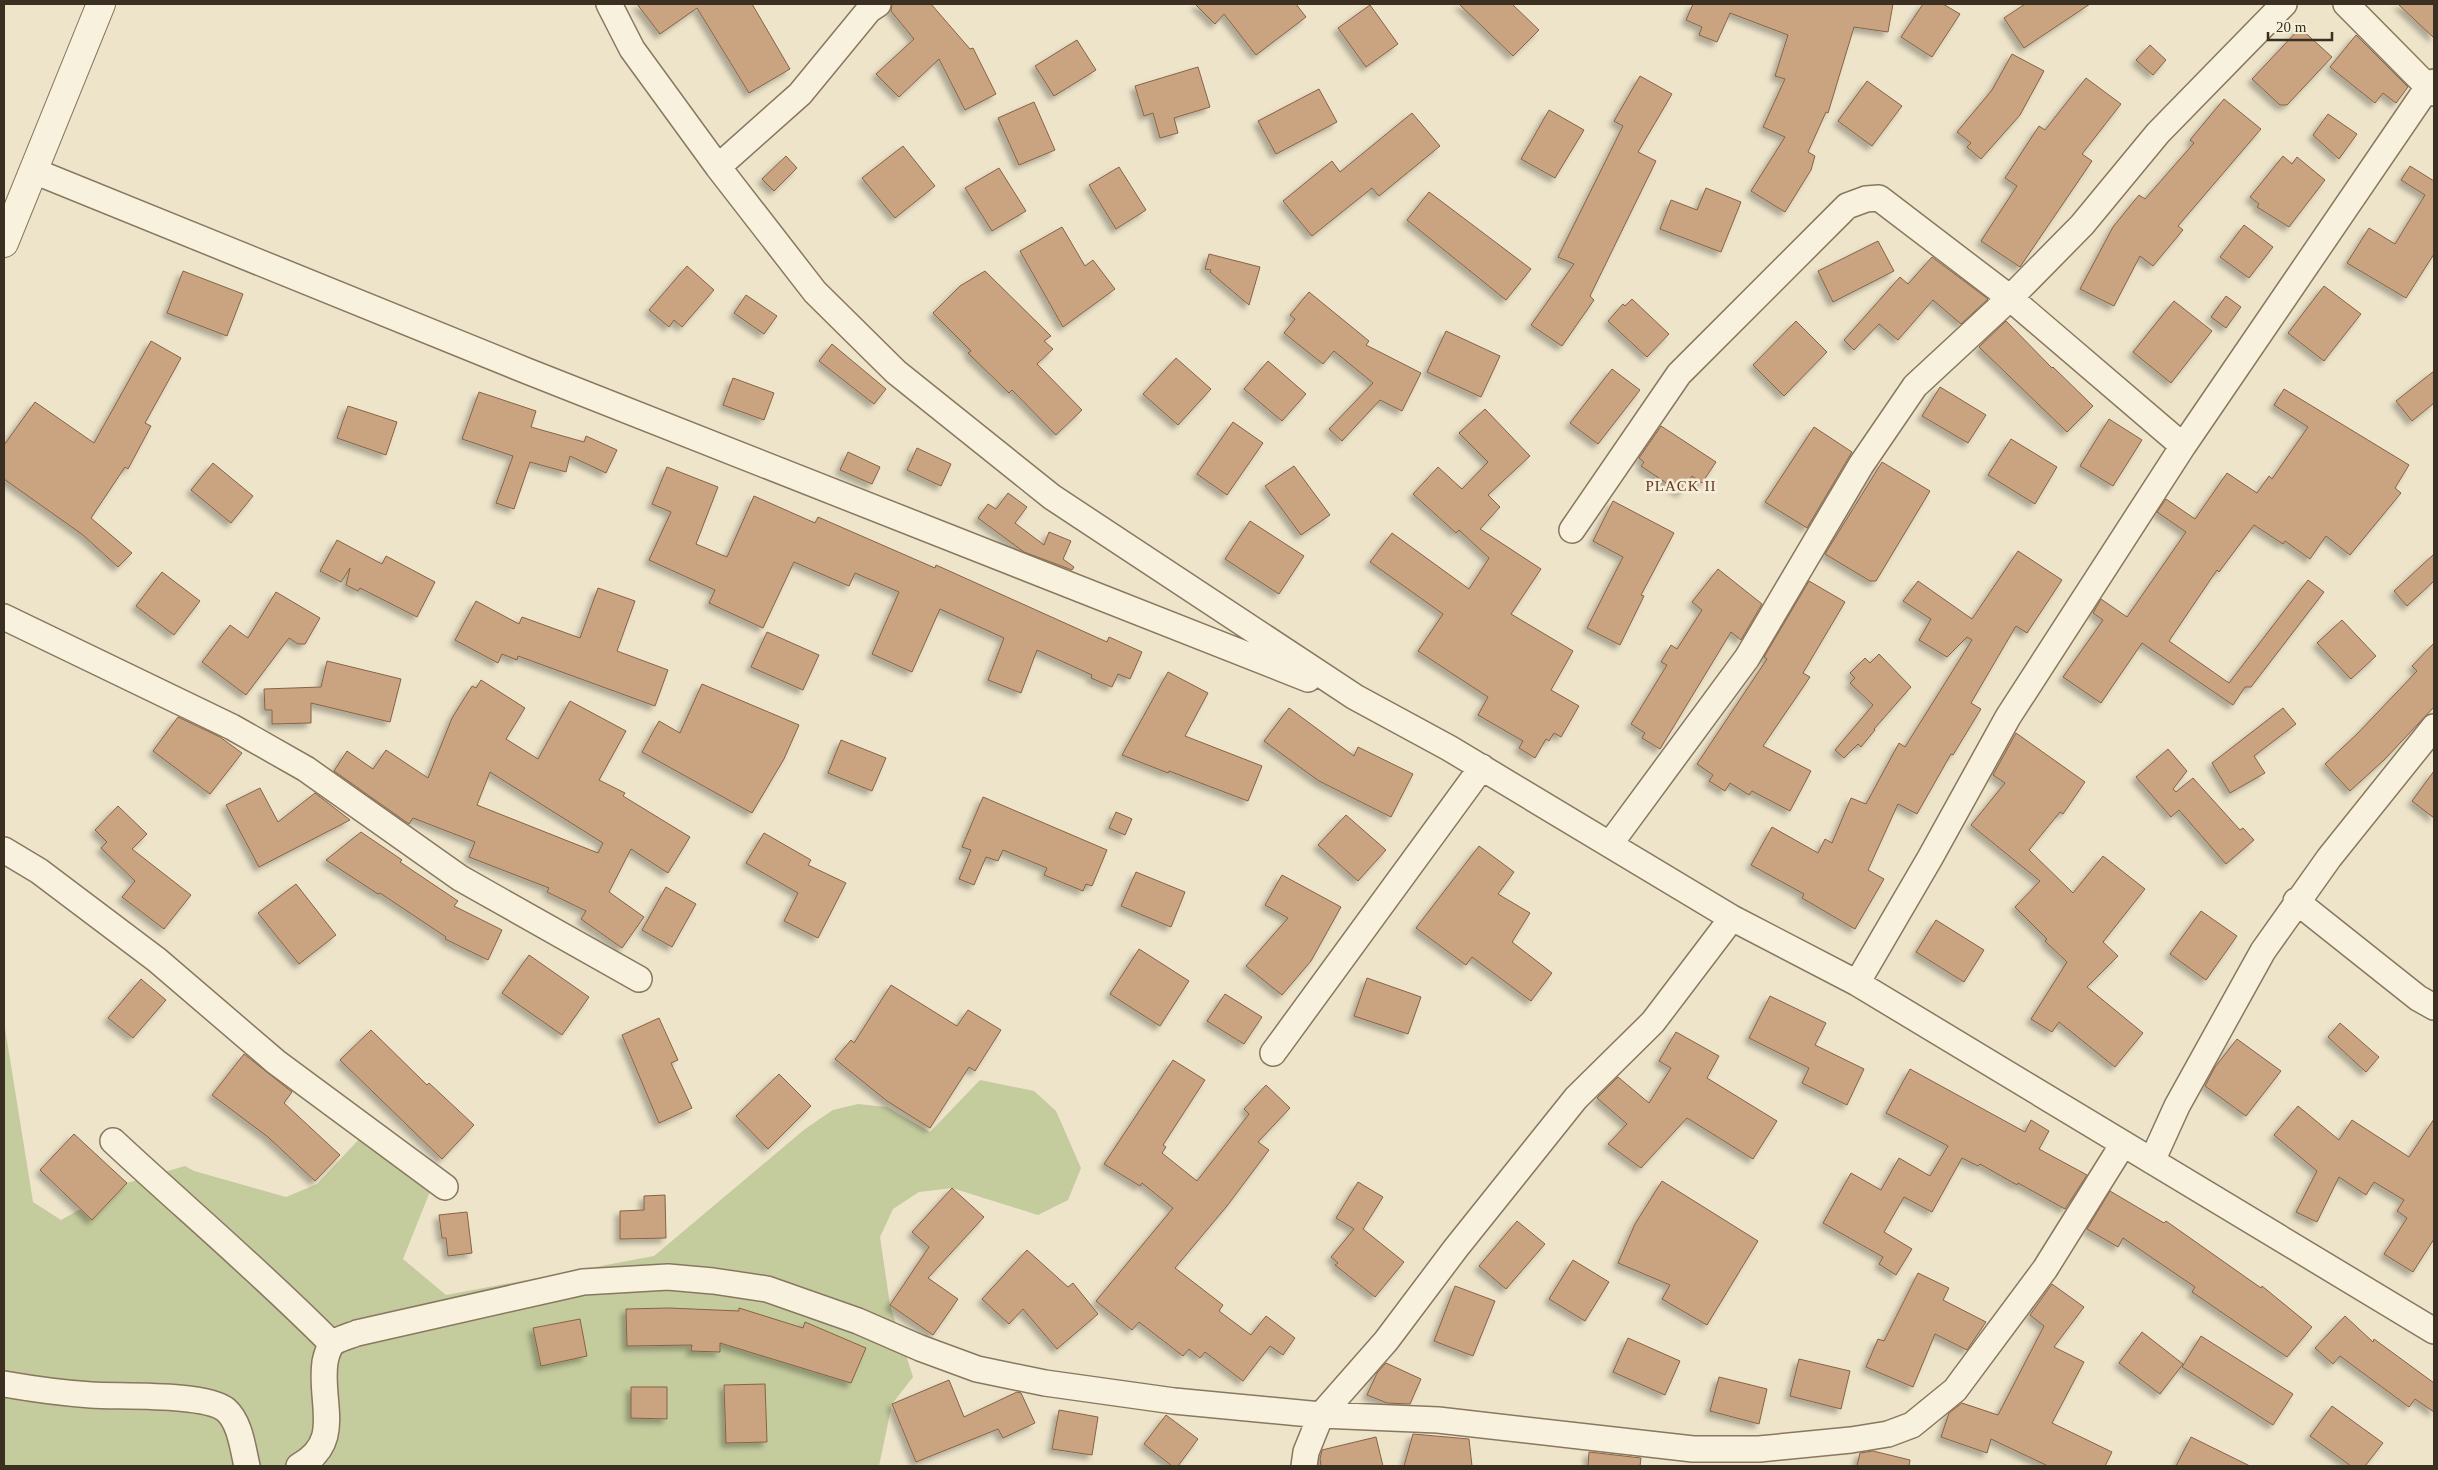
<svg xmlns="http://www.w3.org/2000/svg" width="2438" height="1470" viewBox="0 0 2438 1470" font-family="Georgia,serif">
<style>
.green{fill:#c4cb9d}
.building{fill:#caa381;stroke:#876345;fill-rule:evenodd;filter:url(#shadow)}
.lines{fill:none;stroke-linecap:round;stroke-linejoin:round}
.minor-casing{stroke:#89775f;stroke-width:28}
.tertiary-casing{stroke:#89775f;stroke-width:30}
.minor{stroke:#f8f1dd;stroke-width:25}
.tertiary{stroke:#f8f1dd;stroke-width:28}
.labels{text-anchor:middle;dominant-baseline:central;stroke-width:5;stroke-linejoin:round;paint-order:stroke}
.neighbourhood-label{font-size:15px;letter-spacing:1px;fill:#653422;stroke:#f5eed9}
</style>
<defs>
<filter id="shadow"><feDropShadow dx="-4.5" dy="4.5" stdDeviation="2.5" flood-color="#0004"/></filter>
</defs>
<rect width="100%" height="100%" fill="#ede4ca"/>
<path class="green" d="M4,1022L33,1202L61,1220L127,1183L185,1166L194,1171L286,1197L317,1184L363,1135L433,1184L403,1259L446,1295L654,1256L805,1129L833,1110L858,1104L887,1107L930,1132L980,1080L1034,1091L1056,1111L1081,1168L1068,1200L1038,1215L952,1188L919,1192L893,1209L880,1237L890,1305L913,1377L892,1404L879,1466H4Z"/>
<path class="building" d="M637,4H752L790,69L749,93L697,8L660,34Z
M892,4H931L970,49L973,48L996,94L965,110L939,59L899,97L876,74L914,39L891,11Z
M1195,4H1296L1306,17L1256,55L1224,14L1215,24Z
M1459,4H1512L1539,30L1513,56Z
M1693,4H1893L1888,32L1854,27L1828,113L1826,112L1808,152L1815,156L1811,170L1785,212L1751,191L1785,137L1763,127L1785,79L1775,76L1788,35L1730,13L1717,42L1699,35L1702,27L1686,20Z
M1923,4H1943L1960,14L1932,57L1901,37Z
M2025,4H2090L2024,48L2004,18Z
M2398,4H2434V38Z
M1370,5L1398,44L1366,67L1338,28Z
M2300,28L2332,57L2287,105H2280L2252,79Z
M2356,35L2408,87L2396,103L2383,93L2375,103L2330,67Z
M1077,40L1096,70L1054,96L1035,66Z
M2150,45L2166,60L2153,75L2136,60Z
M2012,54L2044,71L2020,115L1981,159L1967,147L1971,143L1957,132L1992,90Z
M1198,67L1210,107L1174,118L1178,133L1160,138L1153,113L1144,116L1135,86Z
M1640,76L1672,94L1638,152L1656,161L1590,296L1594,300L1562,346L1531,325L1574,264L1558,257L1623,126L1614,121Z
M2086,78L2121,104L2082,154L2092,161L2020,267L1981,241L2017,186L2005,178L2039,126L2045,130Z
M1867,81L1902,106L1872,146L1838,121Z
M1319,89L1337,122L1276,154L1258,121Z
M2224,99L2261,129L2178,226L2183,230L2153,266L2140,256L2114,306L2080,289L2113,227L2139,195L2145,199L2194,143L2190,140Z
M1034,102L1055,150L1019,165L998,118Z
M1549,110L1584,130L1555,178L1521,159Z
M1412,113L1440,146L1379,196L1372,188L1312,236L1283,201L1332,161L1340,172Z
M2328,114L2357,134L2339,159L2313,135Z
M903,146L935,186L895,218L862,178Z
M786,156L797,168L774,191L762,179Z
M2283,156L2292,164L2297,157L2325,180L2289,227L2257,207L2259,204L2250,197Z
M2410,166L2434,181V254L2406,298L2347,263L2369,228L2395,244L2425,195L2401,180Z
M1119,167L1146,210L1116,229L1089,185Z
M999,168L1026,211L992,231L965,188Z
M1706,188L1741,202L1721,252L1660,229L1671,200L1697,210Z
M1429,192L1531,269L1506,300L1407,220Z
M2244,225L2273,247L2249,278L2220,257Z
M1062,227L1085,266L1093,260L1115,289L1063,327L1020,251Z
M1878,241L1894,271L1833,302L1818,271Z
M1209,254L1260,267L1249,305L1210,272L1211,270L1205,269Z
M1932,257L1988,299L1961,324L1933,300L1898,340L1879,324L1854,350L1844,340L1900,277L1908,284Z
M687,266L714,290L682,327L674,320L669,327L649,310Z
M183,271L243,294L227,336L167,313Z
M985,271L1051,336L1044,341L1053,349L1037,364L1082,410L1056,435L1012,390L1009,393L968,353L971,351L933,313L960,286Z
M2324,286L2361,314L2324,361L2288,333Z
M1309,292L1369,341L1366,345L1421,373L1402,411L1380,400L1342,441L1329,429L1373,383L1334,351L1323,364L1284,333L1295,319L1290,315Z
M746,295L777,316L764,334L734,313Z
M2226,296L2241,307L2226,328L2211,317Z
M1632,299L1669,334L1647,357L1608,321L1623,304L1625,306Z
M2174,301L2212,331L2171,383L2133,352Z
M1796,321L1827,352L1784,396L1753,365Z
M2006,321L2052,368L2053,367L2093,406L2067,432L1979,347Z
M1446,331L1500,356L1481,397L1427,372Z
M151,341L181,358L145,423L151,426L128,469L125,467L91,518L132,553L118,567L83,535L4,479V445L35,402L94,443Z
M832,344L886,389L874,404L819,361Z
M1176,358L1211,389L1178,425L1143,394Z
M1268,361L1306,394L1282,421L1244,389Z
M1612,369L1640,390L1598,444L1570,423Z
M2434,371V403L2412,421L2396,401Z
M733,378L774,393L764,420L723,405Z
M1940,387L1986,415L1968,443L1922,416Z
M2284,389L2409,465L2395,488L2401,493L2350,555L2326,536L2310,559L2285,541L2283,544L2254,525L2219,572L2217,570L2169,641L2229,683L2308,580L2324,592L2251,687H2245L2233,705L2142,643L2101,703L2063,677L2103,620L2093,613L2101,599L2127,617L2186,532L2157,512L2166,499L2195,519L2227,473L2257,493L2269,476L2272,479L2308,427L2274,405Z
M479,392L536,411L531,427L584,442L586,436L617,450L606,473L570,456L566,472L530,462L514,509L496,503L513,456L462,439Z
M348,406L397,422L386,455L337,438Z
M1485,409L1530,456L1488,495L1500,507L1480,529L1541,569L1511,614L1573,651L1551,690L1579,706L1561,737L1554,733L1549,741L1546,739L1535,758L1519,748L1523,741L1478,715L1488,697L1418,651L1443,614L1370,562L1392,533L1469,589L1489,558L1459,530L1456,533L1413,494L1438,467L1462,489L1488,462L1459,433Z
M2109,419L2142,440L2113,486L2080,466Z
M1233,422L1263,443L1227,495L1197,474Z
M1661,426L1716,462L1702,483L1692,476L1681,493L1641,466L1644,462L1639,458Z
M1814,427L1852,452L1807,528L1765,502Z
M2011,439L2057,467L2035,504L1988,475Z
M917,448L951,464L941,486L907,470Z
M848,452L880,467L872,484L840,470Z
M1882,462L1930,491L1876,581H1870L1825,554Z
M213,463L253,496L231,523L191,490Z
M1294,466L1330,515L1301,535L1265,486Z
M667,467L718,487L696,544L727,557L754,496L815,523L818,517L935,568L936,565L1107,642L1109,637L1142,652L1130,679L1118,674L1112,687L1091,678L1092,675L1037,650L1021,693L988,680L1004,638L940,609L912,672L872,654L899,592L855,573L849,586L794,562L763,628L709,603L715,590L649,560L671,512L652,504Z
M1008,493L1027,507L1015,523L1044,545L1049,532L1071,541L1063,559L1074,567L1072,570L1024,552L978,518L988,504L996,509Z
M1613,501L1674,533L1641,595L1644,596L1620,645L1587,628L1623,557L1593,541Z
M1250,521L1304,556L1279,594L1225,559Z
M337,540L382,564L386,556L435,582L417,617L360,588L358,591L346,585L350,568L341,582L320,571Z
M2018,551L2062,580L2027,633L2016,626L1971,703L1981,709L1953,755L1951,754L1917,814L1898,804L1868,870L1884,879L1855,929L1802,898L1804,894L1751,865L1772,827L1818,853L1825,839L1832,843L1851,798L1866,804L1899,743L1905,747L1972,640L1967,637L1947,657L1919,640L1931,619L1903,601L1918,581L1972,619Z
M2434,554V581L2407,606L2394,591Z
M1718,569L1762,604L1741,640L1731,632L1660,749L1642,738L1645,733L1631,724L1667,665L1661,662L1671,645L1677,649L1702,610L1692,602Z
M162,572L200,601L174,635L136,606Z
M1809,581L1845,602L1803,673L1810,677L1763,746L1811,771L1790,811L1752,791L1749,795L1730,783L1725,791L1709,781L1713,775L1697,764L1767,659L1764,657Z
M598,588L635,601L617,651L668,670L655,706L518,656L517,660L502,654L498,663L455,640L476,601L519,624L522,617L580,638Z
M276,592L320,618L305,644H298L289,638L246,695L202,662L230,625L248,638Z
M2342,620L2376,656L2351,679L2317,643Z
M767,632L819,655L803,690L751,667Z
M2434,643V707L2384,760L2350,791L2325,764L2357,734L2417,671L2412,666Z
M1879,654L1911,687L1874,729L1875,730L1861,747L1858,744L1844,758L1835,750L1873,705L1850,683L1855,678L1850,673L1865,658L1870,663Z
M327,661L401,679L390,722L311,703V723L272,724V710H265L264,689L321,687Z
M1168,672L1208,693L1185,736L1262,766L1248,801L1169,771L1168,773L1122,755Z
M481,680L525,708L506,739L538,759L570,701L626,731L599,780L625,793L623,796L690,837L668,873L631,849L609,892L644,917L622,948L581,919L586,911L547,892L549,888L469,857L475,842L413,818L409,824L334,771L347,751L373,769L386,750L428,778L452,718L472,686L476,688ZM490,772L603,843L598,853L477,805Z
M702,684L799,725L784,759L752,813L642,752L659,721L680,733Z
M1289,708L1354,756L1358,747L1413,774L1391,817L1319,781L1264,741Z
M2283,708L2296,724L2254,756L2265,773L2230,793L2212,763Z
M178,717L220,737L242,753L210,794L153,751Z
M2016,733L2085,782L2063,814L2060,812L2029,850L2073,893L2103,856L2145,889L2103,942L2118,956L2087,987L2143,1033L2115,1067L2059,1022L2052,1032L2031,1019L2067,962L2045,941L2047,939L2015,907L2040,881L1971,825L2005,783L1993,775Z
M841,740L886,758L872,791L828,773Z
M2168,749L2187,771L2173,789L2176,792L2193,778L2240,830L2243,828L2254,840L2226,864L2179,810L2171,817L2136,777Z
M2434,771V818L2412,801Z
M260,788L278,822L315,793L350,820L259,867L226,805Z
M983,797L1107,850L1092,886L1086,884L1083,891L1044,875L1047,868L1003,850L998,861L986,857L974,885L959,879L971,850L962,847Z
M118,806L147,834L132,849L191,895L164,929L122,897L135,881L101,848L107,842L95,830Z
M1116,812L1132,819L1125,835L1109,828Z
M1346,815L1386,850L1358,881L1318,845Z
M361,832L402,860L400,862L458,901L454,906L502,930L488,960L445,939L446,937L380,893L378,894L326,860Z
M764,833L811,860L808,865L846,883L818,938L784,921L798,893L746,863Z
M1479,846L1514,872L1498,894L1530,913L1512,942L1552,973L1531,1001L1472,957L1466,965L1416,928Z
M1136,872L1185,892L1171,927L1121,906Z
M1282,875L1341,907L1311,961L1282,995L1246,966L1288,918L1265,905Z
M296,884L336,935L299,964L258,913Z
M666,887L696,904L672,947L642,930Z
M2201,911L2237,936L2206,980L2170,954Z
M1936,920L1984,950L1964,982L1916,952Z
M1139,949L1189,981L1160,1026L1110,994Z
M529,955L589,997L562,1035L502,993Z
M1367,978L1421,997L1408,1034L1354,1016Z
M141,979L166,1000L133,1038L108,1018Z
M891,985L957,1026L968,1010L1001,1030L975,1071L969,1067L930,1128L887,1101L835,1059L851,1040L854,1043Z
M1225,994L1262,1017L1244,1044L1207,1021Z
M1770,996L1826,1023L1815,1045L1864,1069L1847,1105L1802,1083L1809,1068L1749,1038Z
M659,1018L678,1060L671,1063L692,1108L659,1123L622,1035Z
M2340,1023L2379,1057L2366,1072L2328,1037Z
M371,1030L427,1085L429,1083L474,1125L442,1159L340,1060Z
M1676,1032L1719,1056L1707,1078L1777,1121L1753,1159L1687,1118L1641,1168L1608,1144L1627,1124L1597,1098L1618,1077L1649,1103L1671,1068L1659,1061Z
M2237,1039L2281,1071L2246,1116L2205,1086L2215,1067Z
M244,1054L292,1092L284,1103L340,1155L315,1181L268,1137L212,1095Z
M1173,1060L1205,1080L1163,1145L1166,1147L1162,1153L1197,1181L1249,1114L1244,1109L1266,1085L1290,1108L1258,1142L1269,1150L1227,1206L1175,1268L1223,1305L1219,1311L1251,1335L1266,1316L1295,1338L1283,1355L1270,1346L1243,1381L1205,1352L1200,1358L1189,1349L1183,1356L1139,1322L1132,1330L1096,1301L1173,1208L1142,1183L1140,1186L1104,1164Z
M1910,1069L2025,1132L2031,1120L2049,1131L2039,1149L2087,1175L2065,1209L2018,1183L2017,1185L1980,1164L1978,1166L1962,1158L1932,1212L1904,1197L1884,1232L1912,1249L1896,1275L1879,1264L1883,1257L1823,1223L1851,1173L1881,1190L1899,1158L1930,1176L1948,1146L1886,1113Z
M779,1074L811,1106L768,1149L736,1116Z
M2298,1106L2339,1140L2352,1120L2409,1157L2434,1119V1239L2413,1272L2384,1254L2407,1218L2397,1211L2404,1200L2374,1182L2366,1195L2339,1177L2317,1222L2296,1212L2317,1171L2274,1135Z
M74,1134L127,1183L92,1220L40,1170Z
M1662,1181L1758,1241L1707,1325L1662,1299L1670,1285L1618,1263L1635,1224Z
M1358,1182L1383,1197L1363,1229L1404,1262L1375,1297L1335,1265L1338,1263L1331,1257L1354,1229L1336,1218Z
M952,1188L984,1217L928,1278L958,1299L933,1335L890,1305L929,1247L912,1232Z
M2110,1191L2164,1223L2166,1221L2261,1288L2262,1286L2312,1327L2287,1357L2192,1292L2195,1287L2123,1238L2118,1247L2087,1229Z
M665,1195L666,1238L620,1239V1211L644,1210V1196Z
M467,1212L472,1253L448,1256L446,1238H442L439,1215Z
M1517,1221L1545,1244L1506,1289L1479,1266Z
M1027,1250L1068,1287L1073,1283L1098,1314L1057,1349L1023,1309L1009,1324L982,1299Z
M1573,1260L1609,1282L1585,1321L1549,1299Z
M1918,1273L1949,1288L1943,1300L1986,1322L1967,1350L1935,1334L1913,1387L1866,1367L1878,1339L1884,1341Z
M2052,1284L2084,1307L2054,1347L2084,1362L2052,1423L2112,1452L2105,1466H2048L1991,1439L1987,1453L1941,1437L1949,1413L1962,1403L1998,1415L2044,1326L2030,1315Z
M1455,1286L1495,1301L1473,1356L1434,1341Z
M669,1308L739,1311V1308L803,1328L805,1322L866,1348L851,1383L720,1343V1352L691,1351L692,1345L627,1346L626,1309Z
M2345,1316L2373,1342L2374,1339L2434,1383V1412L2415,1399L2409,1407L2340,1356L2333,1364L2315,1348Z
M580,1319L587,1356L541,1366L533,1328Z
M2142,1332L2183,1364L2160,1394L2119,1363Z
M2201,1336L2293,1394L2273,1425L2182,1367Z
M1628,1338L1680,1361L1665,1395L1613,1372Z
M1799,1359L1850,1371L1841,1409L1790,1396Z
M1386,1363L1421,1379L1410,1404L1387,1403L1367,1395L1377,1373Z
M1719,1377L1767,1389L1759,1424L1710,1411Z
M949,1380L964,1417L1017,1392L1021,1393L1035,1423L1003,1438L998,1429L916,1462L892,1404Z
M765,1384L767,1442L726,1443L724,1385Z
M631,1387H667V1419L631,1418Z
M2332,1406L2383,1443L2365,1466H2351L2310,1436Z
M1059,1410L1098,1417L1092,1455L1052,1449Z
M1166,1415L1198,1439L1178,1466H1172L1144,1444Z
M1413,1434L1469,1439L1472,1466H1404Z
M1376,1437L1383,1466H1321L1320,1459L1322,1450Z
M2191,1437L2250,1466H2176Z
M1873,1451L1910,1460L1909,1466H1857L1860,1453Z
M1589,1452L1641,1458L1640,1466H1588Z"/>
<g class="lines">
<defs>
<path id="minor" d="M609,4L632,49L718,167L815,292L896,372L1052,497L1355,697L1449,748L1732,918L1857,983L2434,1331
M2346,4L2434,93
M718,167L800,94L869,10L878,4
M34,171L527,371L1308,679
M1572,530L1679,374L1847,206L1866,199L1879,198L2010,298L2183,446
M4,617L232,727L306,769L460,878L639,979
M1610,844L1747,658L1861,465L1915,386L2010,298L2082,225L2158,133L2284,4
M4,850L39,871L157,960L276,1062L445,1187
M2296,901L2418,998L2434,1007
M1857,983L1930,858L2008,717L2183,446L2428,87L2434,82
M1273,1053L1482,767
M113,1141C186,1209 262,1273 332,1344
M2152,1161L2177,1106L2263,951L2329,858L2434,727
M4,1384C33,1389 61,1393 91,1395C120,1397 206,1393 226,1410C240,1422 243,1449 247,1466
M299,1466C344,1442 319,1402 325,1362C326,1357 328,1349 332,1344C337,1339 350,1336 357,1333L583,1282L668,1277L713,1281L767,1289L858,1321L920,1348L977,1369L1045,1383L1174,1401L1321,1415L1438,1420L1693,1449H1759L1851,1440L1888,1434L1912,1425L1955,1390L2045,1269L2123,1144
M1304,1466L1306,1452L1321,1415L1386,1341L1456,1248L1576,1098L1653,1022L1732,918"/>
<path id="tertiary" d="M4,243L101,4"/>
</defs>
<use href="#minor" class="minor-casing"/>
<use href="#tertiary" class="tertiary-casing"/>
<use href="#minor" class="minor"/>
<use href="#tertiary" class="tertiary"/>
</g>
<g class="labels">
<g class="neighbourhood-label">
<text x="1681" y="486">PLACK II</text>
</g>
</g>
<rect width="2438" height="1470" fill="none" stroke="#3a2f21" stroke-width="10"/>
<path d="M2268 32v8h64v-8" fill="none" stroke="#3a2f21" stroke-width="2.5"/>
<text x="2276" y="32" font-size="15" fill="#3a2f21" stroke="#f5eed9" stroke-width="4" paint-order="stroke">20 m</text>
</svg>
